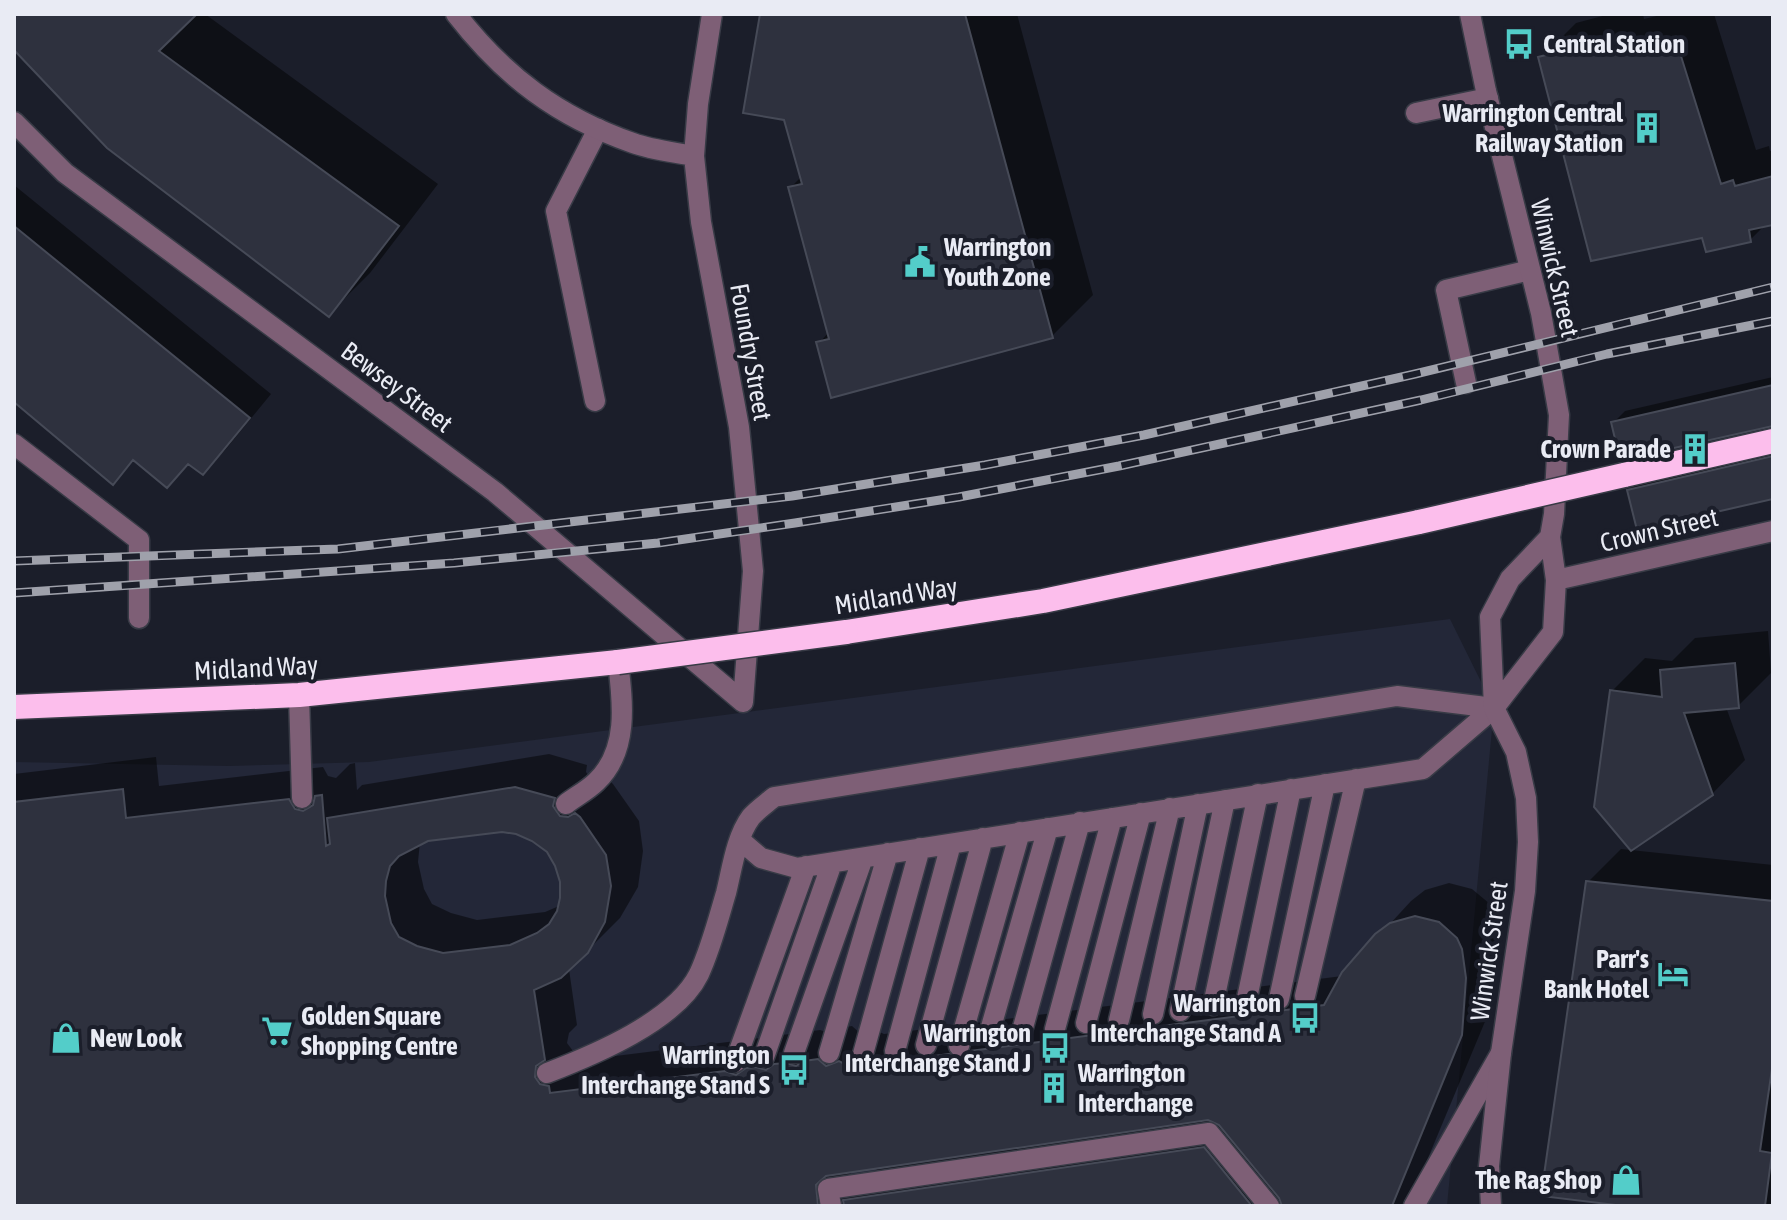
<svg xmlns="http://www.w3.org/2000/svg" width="1787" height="1220" viewBox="0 0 1787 1220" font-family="'Asap Condensed',sans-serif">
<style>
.built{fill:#232738}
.shadow{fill:#0007;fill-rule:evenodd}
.building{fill:#2e313e;stroke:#464a57;stroke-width:2;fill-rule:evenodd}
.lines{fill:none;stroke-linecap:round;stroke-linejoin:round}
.lane-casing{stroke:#383b46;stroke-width:23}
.street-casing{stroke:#383b46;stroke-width:23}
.highway-casing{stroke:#383b46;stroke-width:27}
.lane{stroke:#7e5f76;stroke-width:20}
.street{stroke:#7e5f76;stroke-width:20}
.highway{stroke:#fcbeec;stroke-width:24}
.rail-casing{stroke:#9fa1ab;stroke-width:9}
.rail{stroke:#1b1e2a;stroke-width:6;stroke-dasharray:18;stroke-linecap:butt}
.highway-bridge-casing{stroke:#383b46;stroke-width:27;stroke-linecap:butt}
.highway-bridge{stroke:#fcbeec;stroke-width:24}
.labels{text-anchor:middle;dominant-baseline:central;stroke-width:8;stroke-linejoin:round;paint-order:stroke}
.poi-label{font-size:26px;font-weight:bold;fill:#e9ebf4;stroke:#1b1e2a;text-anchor:end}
.street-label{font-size:26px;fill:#e9ebf4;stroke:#1b1e2a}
</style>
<rect width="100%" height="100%" fill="#1b1e2a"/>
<path class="built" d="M1450,619L1494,708L1447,1206H14V762L229,766L369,762Z"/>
<path class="shadow" d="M14,14H205L438,184L370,273L329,314L14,47Z
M762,14H1017L1093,295L1052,336L819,343L829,332L790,188L802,176Z
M1610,14H1643L1644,19L1665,14H1714L1756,150L1769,146L1770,151H1773V223L1765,225L1750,240L1703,236L1541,58L1576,23Z
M14,185L271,394L226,449L203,472L190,463L167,485L135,459L113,482L14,388Z
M1773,377V425L1613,423L1625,411Z
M1773,449V497L1630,490L1641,479Z
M1768,631L1771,673L1738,706L1726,707L1745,760L1712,794L1612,691L1645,658L1672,661L1695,638Z
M549,754L587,765L586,772L594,783L610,781L613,784L639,821L643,851L638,887L620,918L569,969L577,1025L569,1033L567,1043L573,1051L582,1053L583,1060L760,1038L771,1043L782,1035L820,1030L830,1033L839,1028L852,1026L860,1033L873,1029L884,1034L983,1022L996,1026L1006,1019L1342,976L1411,901L1425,890L1449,883L1472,889L1490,904L1497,926L1498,944L1494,1000L1408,1206H14V774L156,757L159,786L323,767L328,776L336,778L350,764L355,763L357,790L362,785ZM502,830L517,832L533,839L548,851L557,865L562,882L559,906L545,912L477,920L451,913L432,904L424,889L418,862L420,842ZM878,1168L861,1184L855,1182L850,1172Z
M1621,849L1773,865V1206H1640L1588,882Z"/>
<path class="building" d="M14,14H197L159,51L399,226L329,317L107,148L14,50Z
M760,14H965L1053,338L831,398L816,342L829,339L788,187L802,184L784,120L743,113Z
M1675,37L1721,184L1733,180L1735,186L1773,176V225L1749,230L1751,242L1706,252L1702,238L1591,261L1538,57L1606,40L1609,54Z
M14,226L250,418L203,475L188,464L167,488L133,460L113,485L14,402Z
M1773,385V426L1620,460L1611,422Z
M1773,456V499L1637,530L1627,490Z
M1735,663L1739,708L1684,713L1713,795L1631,851L1594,807L1610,690L1662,697L1660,670Z
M515,787L555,798L553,806L560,816L568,817L575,813L580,817L606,855L611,886L605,922L588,953L561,978L534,990L545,1060L536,1066L535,1077L540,1084L549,1086L550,1093L725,1071L736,1075L746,1068L756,1067L766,1070L774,1064L786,1063L796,1066L804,1061L818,1059L826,1066L839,1061L850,1067L889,1062L898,1064L904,1060L949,1054L961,1059L970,1051L1324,1005L1342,972L1375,934L1390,923L1415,916L1439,922L1457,938L1462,949L1466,978L1462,1035L1392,1206H1282L1279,1198L1219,1125L1208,1120L826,1176L816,1185L818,1206H14V802L123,789L126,818L289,799L295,809L303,811L313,805L315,796L322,795L326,846L330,844L327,818ZM502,832L516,834L532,841L547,852L555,866L560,882V898L557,911L549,924L537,933L510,945L443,953L417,946L399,937L391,923L385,896L386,881L390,866L399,856L428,841Z
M1586,881L1773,901V1062L1760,1151L1772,1153L1765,1206H1624L1541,1196Z
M1204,1147L1252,1206H844L843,1200Z"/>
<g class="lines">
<defs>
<path id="lane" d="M1416,113L1488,98
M1466,383L1446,290L1530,270
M595,401L556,211L598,129
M14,444L139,540V618
M299,695L302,798
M566,804C575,797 588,790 596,782C629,751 623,703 618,662
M740,840L761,858L797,868L1423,769L1494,708
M1305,996L1356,779
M1279,999L1325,784
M1246,1003L1291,789
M1213,1005L1258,794
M1180,1011L1225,800
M1153,1014L1198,804
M1119,1020L1170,808
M1086,1023L1141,813
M1055,1029L1112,818
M1022,1031L1080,822
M989,1034L1048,828
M926,1045L983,838
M959,1046L1020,832
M895,1051L951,844
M794,1053L863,858
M829,1053L888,853
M863,1054L920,848
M764,1057L832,863
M735,1062L806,866
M547,1073C594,1055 676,1021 699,974C711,948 718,920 726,893C732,869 736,837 751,817C757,810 767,803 774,797L1397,696L1494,708
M1414,1206L1501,1053"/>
<path id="street" d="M456,14C504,76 558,117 633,143C652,150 674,152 694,156
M712,14L698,104L694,156L701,222L739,427L746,498L753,571L743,702
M1470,14L1486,91L1541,313L1559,415L1554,514L1550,537L1556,580L1553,632L1494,708
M14,122L65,173L495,492L743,702
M1556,580L1773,531
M831,1206L828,1189L1209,1133L1269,1206
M1491,1206L1489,1166L1501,1053L1525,891L1528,842L1526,798L1516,752L1494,708L1490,617L1510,579L1550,537"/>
<path id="highway" d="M1624,475L1773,441
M846,632L1043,601L1419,522
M14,707L299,695L618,662"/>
</defs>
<use href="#lane" class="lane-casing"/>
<use href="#street" class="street-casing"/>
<use href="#highway" class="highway-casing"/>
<use href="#lane" class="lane"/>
<use href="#street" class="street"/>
<use href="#highway" class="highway"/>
<defs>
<path id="rail" d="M14,561L338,549L792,496L985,465L1144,435L1415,374L1773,287
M14,593L454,563L658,543L795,523L959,497L1119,466L1421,400L1607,354L1773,321"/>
</defs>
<use href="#rail" class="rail-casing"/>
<use href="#rail" class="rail"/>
<defs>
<path id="highway-bridge" d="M1419,522L1624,475
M618,662L846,632"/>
</defs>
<use href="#highway-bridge" class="highway-bridge-casing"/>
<use href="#highway-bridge" class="highway-bridge"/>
</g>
<defs>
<symbol id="bus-bare" viewBox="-9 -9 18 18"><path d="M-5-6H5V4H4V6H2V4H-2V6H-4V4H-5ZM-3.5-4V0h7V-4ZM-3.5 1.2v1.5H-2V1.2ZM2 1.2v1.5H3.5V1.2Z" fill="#53cdc9" stroke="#1b1e2a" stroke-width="2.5" paint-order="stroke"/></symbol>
<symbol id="building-bare" viewBox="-9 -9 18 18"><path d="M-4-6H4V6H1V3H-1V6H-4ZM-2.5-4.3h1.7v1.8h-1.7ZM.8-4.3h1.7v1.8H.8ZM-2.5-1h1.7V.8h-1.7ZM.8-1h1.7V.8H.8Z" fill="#53cdc9" stroke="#1b1e2a" stroke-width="2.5" paint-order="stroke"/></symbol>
<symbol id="civic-bare" viewBox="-9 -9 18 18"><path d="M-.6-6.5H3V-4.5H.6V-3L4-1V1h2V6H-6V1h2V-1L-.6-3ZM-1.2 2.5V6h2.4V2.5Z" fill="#53cdc9" stroke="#1b1e2a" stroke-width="2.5" paint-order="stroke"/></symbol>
<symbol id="hotel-bare" viewBox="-9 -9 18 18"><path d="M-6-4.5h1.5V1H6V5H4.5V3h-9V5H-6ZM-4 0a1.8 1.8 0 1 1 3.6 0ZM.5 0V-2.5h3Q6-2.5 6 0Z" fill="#53cdc9" stroke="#1b1e2a" stroke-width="2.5" paint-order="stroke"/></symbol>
<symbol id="supermarket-bare" viewBox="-9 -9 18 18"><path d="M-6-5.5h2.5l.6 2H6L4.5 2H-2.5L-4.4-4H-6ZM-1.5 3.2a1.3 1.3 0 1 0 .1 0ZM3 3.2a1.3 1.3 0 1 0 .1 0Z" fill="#53cdc9" stroke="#1b1e2a" stroke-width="2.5" paint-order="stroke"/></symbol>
<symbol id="shop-bare" viewBox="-9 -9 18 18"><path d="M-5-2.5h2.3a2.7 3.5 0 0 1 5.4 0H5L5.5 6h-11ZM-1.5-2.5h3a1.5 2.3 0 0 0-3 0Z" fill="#53cdc9" stroke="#1b1e2a" stroke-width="2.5" paint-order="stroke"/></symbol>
</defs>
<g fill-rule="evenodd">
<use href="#bus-bare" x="1497" y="22" width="44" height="44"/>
<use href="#building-bare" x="1625" y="106" width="44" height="44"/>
<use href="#civic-bare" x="898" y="240" width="44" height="44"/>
<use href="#building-bare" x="1673" y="427" width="44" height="44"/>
<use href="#hotel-bare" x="1651" y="952" width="44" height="44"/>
<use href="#bus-bare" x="1283" y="996" width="44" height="44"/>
<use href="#supermarket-bare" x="255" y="1009" width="44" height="44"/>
<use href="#shop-bare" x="44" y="1016" width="44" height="44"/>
<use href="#bus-bare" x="1033" y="1026" width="44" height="44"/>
<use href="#bus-bare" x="772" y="1048" width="44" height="44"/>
<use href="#building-bare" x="1032" y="1066" width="44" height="44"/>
<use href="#shop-bare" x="1604" y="1158" width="44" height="44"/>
</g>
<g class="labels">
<g class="poi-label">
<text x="1543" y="44" text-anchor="start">Central Station</text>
<text x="1623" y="113">Warrington Central<tspan x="1623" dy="30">Railway Station</tspan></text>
<text x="944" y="247" text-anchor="start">Warrington<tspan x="944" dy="30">Youth Zone</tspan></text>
<text x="1671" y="449">Crown Parade</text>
<text x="1649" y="959">Parr's<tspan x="1649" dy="30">Bank Hotel</tspan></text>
<text x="1281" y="1003">Warrington<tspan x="1281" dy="30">Interchange Stand A</tspan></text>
<text x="301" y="1016" text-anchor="start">Golden Square<tspan x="301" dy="30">Shopping Centre</tspan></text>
<text x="1031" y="1033">Warrington<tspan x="1031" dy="30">Interchange Stand J</tspan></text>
<text x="90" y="1038" text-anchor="start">New Look</text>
<text x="770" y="1055">Warrington<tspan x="770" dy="30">Interchange Stand S</tspan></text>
<text x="1078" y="1073" text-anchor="start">Warrington<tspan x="1078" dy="30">Interchange</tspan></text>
<text x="1602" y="1180">The Rag Shop</text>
</g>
<g class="street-label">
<text transform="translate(1555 268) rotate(77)">Winwick Street</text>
<text transform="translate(751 352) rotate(80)">Foundry Street</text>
<text transform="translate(397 387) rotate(37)">Bewsey Street</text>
<text transform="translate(1659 530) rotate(-13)">Crown Street</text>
<text transform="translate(896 596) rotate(-9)">Midland Way</text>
<text transform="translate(256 668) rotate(-3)">Midland Way</text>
<text transform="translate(1489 951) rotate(-82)">Winwick Street</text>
</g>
</g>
<rect width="1787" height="1220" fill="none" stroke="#e9ebf4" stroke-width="32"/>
</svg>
